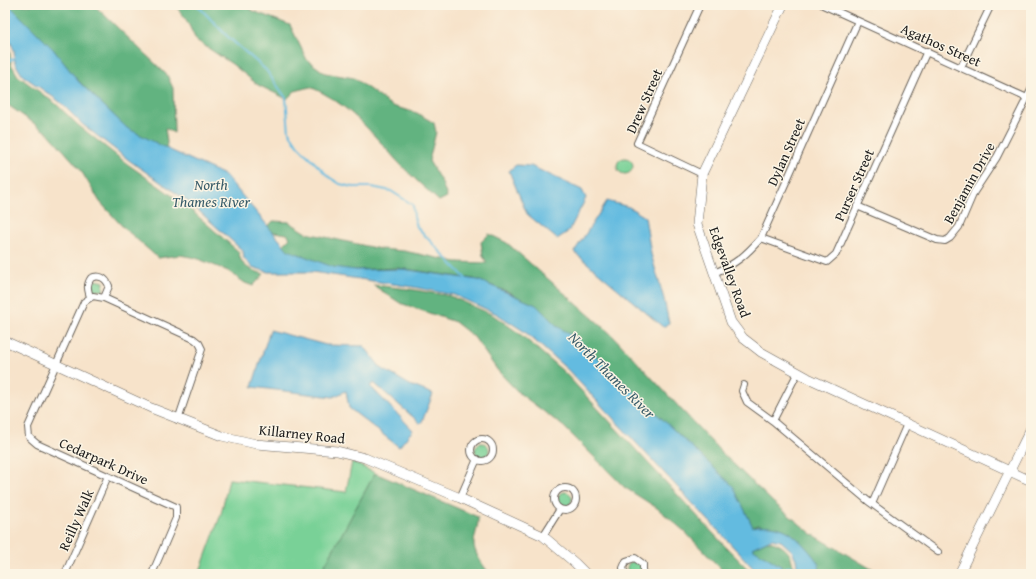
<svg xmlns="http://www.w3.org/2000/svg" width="1036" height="579" viewBox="0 0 1036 579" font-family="'Gentium Book Plus',serif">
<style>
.green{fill:#79d197;stroke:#4a765a}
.forest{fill:#62b380;stroke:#3f684e}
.water{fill:#63bbe0;stroke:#406c7e}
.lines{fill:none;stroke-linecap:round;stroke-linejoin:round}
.stream{stroke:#63bbe0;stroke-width:2}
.street-casing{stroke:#696259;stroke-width:8}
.secondary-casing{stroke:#696259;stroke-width:10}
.street{stroke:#fff;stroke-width:6}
.secondary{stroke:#fff;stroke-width:9}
.labels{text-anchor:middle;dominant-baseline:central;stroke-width:3;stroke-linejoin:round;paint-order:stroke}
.street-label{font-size:14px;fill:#1c1c1c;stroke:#fcf5e5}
.water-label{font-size:15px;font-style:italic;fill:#385c6a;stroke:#fcf5e5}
</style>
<rect width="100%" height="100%" fill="#fcf5e5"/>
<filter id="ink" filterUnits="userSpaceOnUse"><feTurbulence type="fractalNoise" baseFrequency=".025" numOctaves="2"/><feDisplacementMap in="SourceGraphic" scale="8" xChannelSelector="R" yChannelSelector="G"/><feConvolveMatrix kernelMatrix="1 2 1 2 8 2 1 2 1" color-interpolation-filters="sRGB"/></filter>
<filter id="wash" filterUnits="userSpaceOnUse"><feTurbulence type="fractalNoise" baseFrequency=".012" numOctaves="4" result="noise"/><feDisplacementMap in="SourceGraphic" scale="16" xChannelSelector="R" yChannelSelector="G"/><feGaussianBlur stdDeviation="0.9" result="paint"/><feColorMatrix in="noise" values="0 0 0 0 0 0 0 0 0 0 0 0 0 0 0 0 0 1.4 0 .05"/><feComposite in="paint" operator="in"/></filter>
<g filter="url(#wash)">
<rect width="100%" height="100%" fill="#f7e3ca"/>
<path class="green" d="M617 166a8 8 0 1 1 16 0a8 8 0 1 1-16 0Z
M96,280L104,282L103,291L98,290L93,291L92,283Z
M475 450a7 7 0 1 1 14 0a7 7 0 1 1-14 0Z
M352,462L375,473L320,574H199L221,514L229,479L346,492Z
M558 499a7 7 0 1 1 14 0a7 7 0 1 1-14 0Z
M627 568a7 7 0 1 1 14 0a7 7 0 1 1-14 0Z"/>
<path class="forest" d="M5,5H94L167,75L173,88L174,133L165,128L167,142L166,150L124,128Z
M175,5H244L253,11L290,25L307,60L325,73L354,78L392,106L417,113L434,123L436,132L429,161L442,183L447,197L439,201C425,188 411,176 398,162C372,133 347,102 310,87L295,91L287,99L258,85L232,64L196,40L186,19Z
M5,42L10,51L11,64L18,76L56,104L78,125L126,163L184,204L239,252C240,267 251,270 264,274L253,286L245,283L228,271L196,258L180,255L158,258L123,227L100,202L80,169L49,134L5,103Z
M273,221L289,222L307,233L380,249L404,251L457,262L487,263L483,256L481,242L489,234L507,243L611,334L721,452L774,503L812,534L880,574H816L767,526L757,525L750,528L511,293L474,279L398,268L351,270L329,267L286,251L283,245L290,238L287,234L268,231L266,228Z
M373,285L409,289L450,296L493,315L520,334L564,372L724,545L753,574H726L683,530L657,508L624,487L563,426L519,393L498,371L474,337L455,322L400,303Z
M375,473L478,517C479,526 473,539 474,546C476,556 484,567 490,574H320Z
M767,541C777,542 790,549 792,561C793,565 792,569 793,574H777L748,549Z"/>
<path class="water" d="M5,5H9L53,49L79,82L127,128L170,150L225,175L288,250L333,267L356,270L402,269L478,280L536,305L557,326L581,342L733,486L753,527C765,524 779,526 789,532C797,537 815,556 819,565C820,567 819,571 820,574H798L796,559L792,551L781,541L771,539L752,548L781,566V573L759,574L754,569L568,370L525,332L497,314L454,295L413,287L312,272H268L252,267L244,259L243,251L189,202L130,161L82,124L60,102L22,75L15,63L14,50L10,41L5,37Z
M516,165L531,166L582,190L586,198L569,231L557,239L527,214L509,171Z
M607,201L629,207L645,217L651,254L664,299L669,323L663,327L574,252Z
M270,330L326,345L364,346L381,368L410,385L433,394L421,424L374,383L370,386L413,430L399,447L349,408L346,391L333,397L252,387Z"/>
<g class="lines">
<path class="stream" d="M197,5L227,36L266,70L286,98L289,132L298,146L329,177L340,184L353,187H372L391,191L413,205L414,217L417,227L467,280
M5,61L14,59
M779,570L791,566"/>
</g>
</g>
<g filter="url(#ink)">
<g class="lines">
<defs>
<path id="street" d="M700,5L637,143L702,174
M823,5L1027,98
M961,67L991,5
M857,206L937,240L945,241L950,238L959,227L974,192L997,157L1031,90
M761,238L827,262L836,254L927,51
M714,273C736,264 746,255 761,238L858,21
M90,297C88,290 86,285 91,278C99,274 106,278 109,286L104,298
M798,372L773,421L868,501L938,552
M744,385L742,391L747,402L773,421
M471 450a11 11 0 1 1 22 0a11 11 0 1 1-22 0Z
M554 499a11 11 0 1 1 22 0a11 11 0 1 1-22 0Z
M460,498L477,459
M872,504L907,424
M543,536L560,509
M65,574L108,476
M152,574L176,518V507L37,444L29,437L28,427L84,302L93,296L104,298L194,339L199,343L202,349L178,420
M625,574L623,568L626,561L635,558L643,564V574"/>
<path id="secondary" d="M783,5L702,174L697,224L731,322L743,338L761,352L808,378L1031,481
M5,341L151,408L222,436L256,444L337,451L365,458L460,498L543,536L575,563L586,574
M959,574L1031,428"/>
</defs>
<use href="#street" class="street-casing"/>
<use href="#secondary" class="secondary-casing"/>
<use href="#street" class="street"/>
<use href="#secondary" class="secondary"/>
</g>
</g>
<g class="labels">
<g class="street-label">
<text transform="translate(941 45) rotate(24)">Agathos Street</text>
<text transform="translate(644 101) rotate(-66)">Drew Street</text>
<text transform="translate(786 152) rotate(-66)">Dylan Street</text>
<text transform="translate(969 183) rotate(-61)">Benjamin Drive</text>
<text transform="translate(854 185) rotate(-66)">Purser Street</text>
<text transform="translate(730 272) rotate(70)">Edgevalley Road</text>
<text transform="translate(302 434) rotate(6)">Killarney Road</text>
<text transform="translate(104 461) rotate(24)">Cedarpark Drive</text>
<text transform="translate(76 520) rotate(-66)">Reilly Walk</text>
</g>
<g class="water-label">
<text x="211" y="184">North<tspan x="211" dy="17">Thames River</tspan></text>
<text transform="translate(612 375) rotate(45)">North Thames River</text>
</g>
</g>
<rect width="1036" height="579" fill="none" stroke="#fcf5e5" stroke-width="20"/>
</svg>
